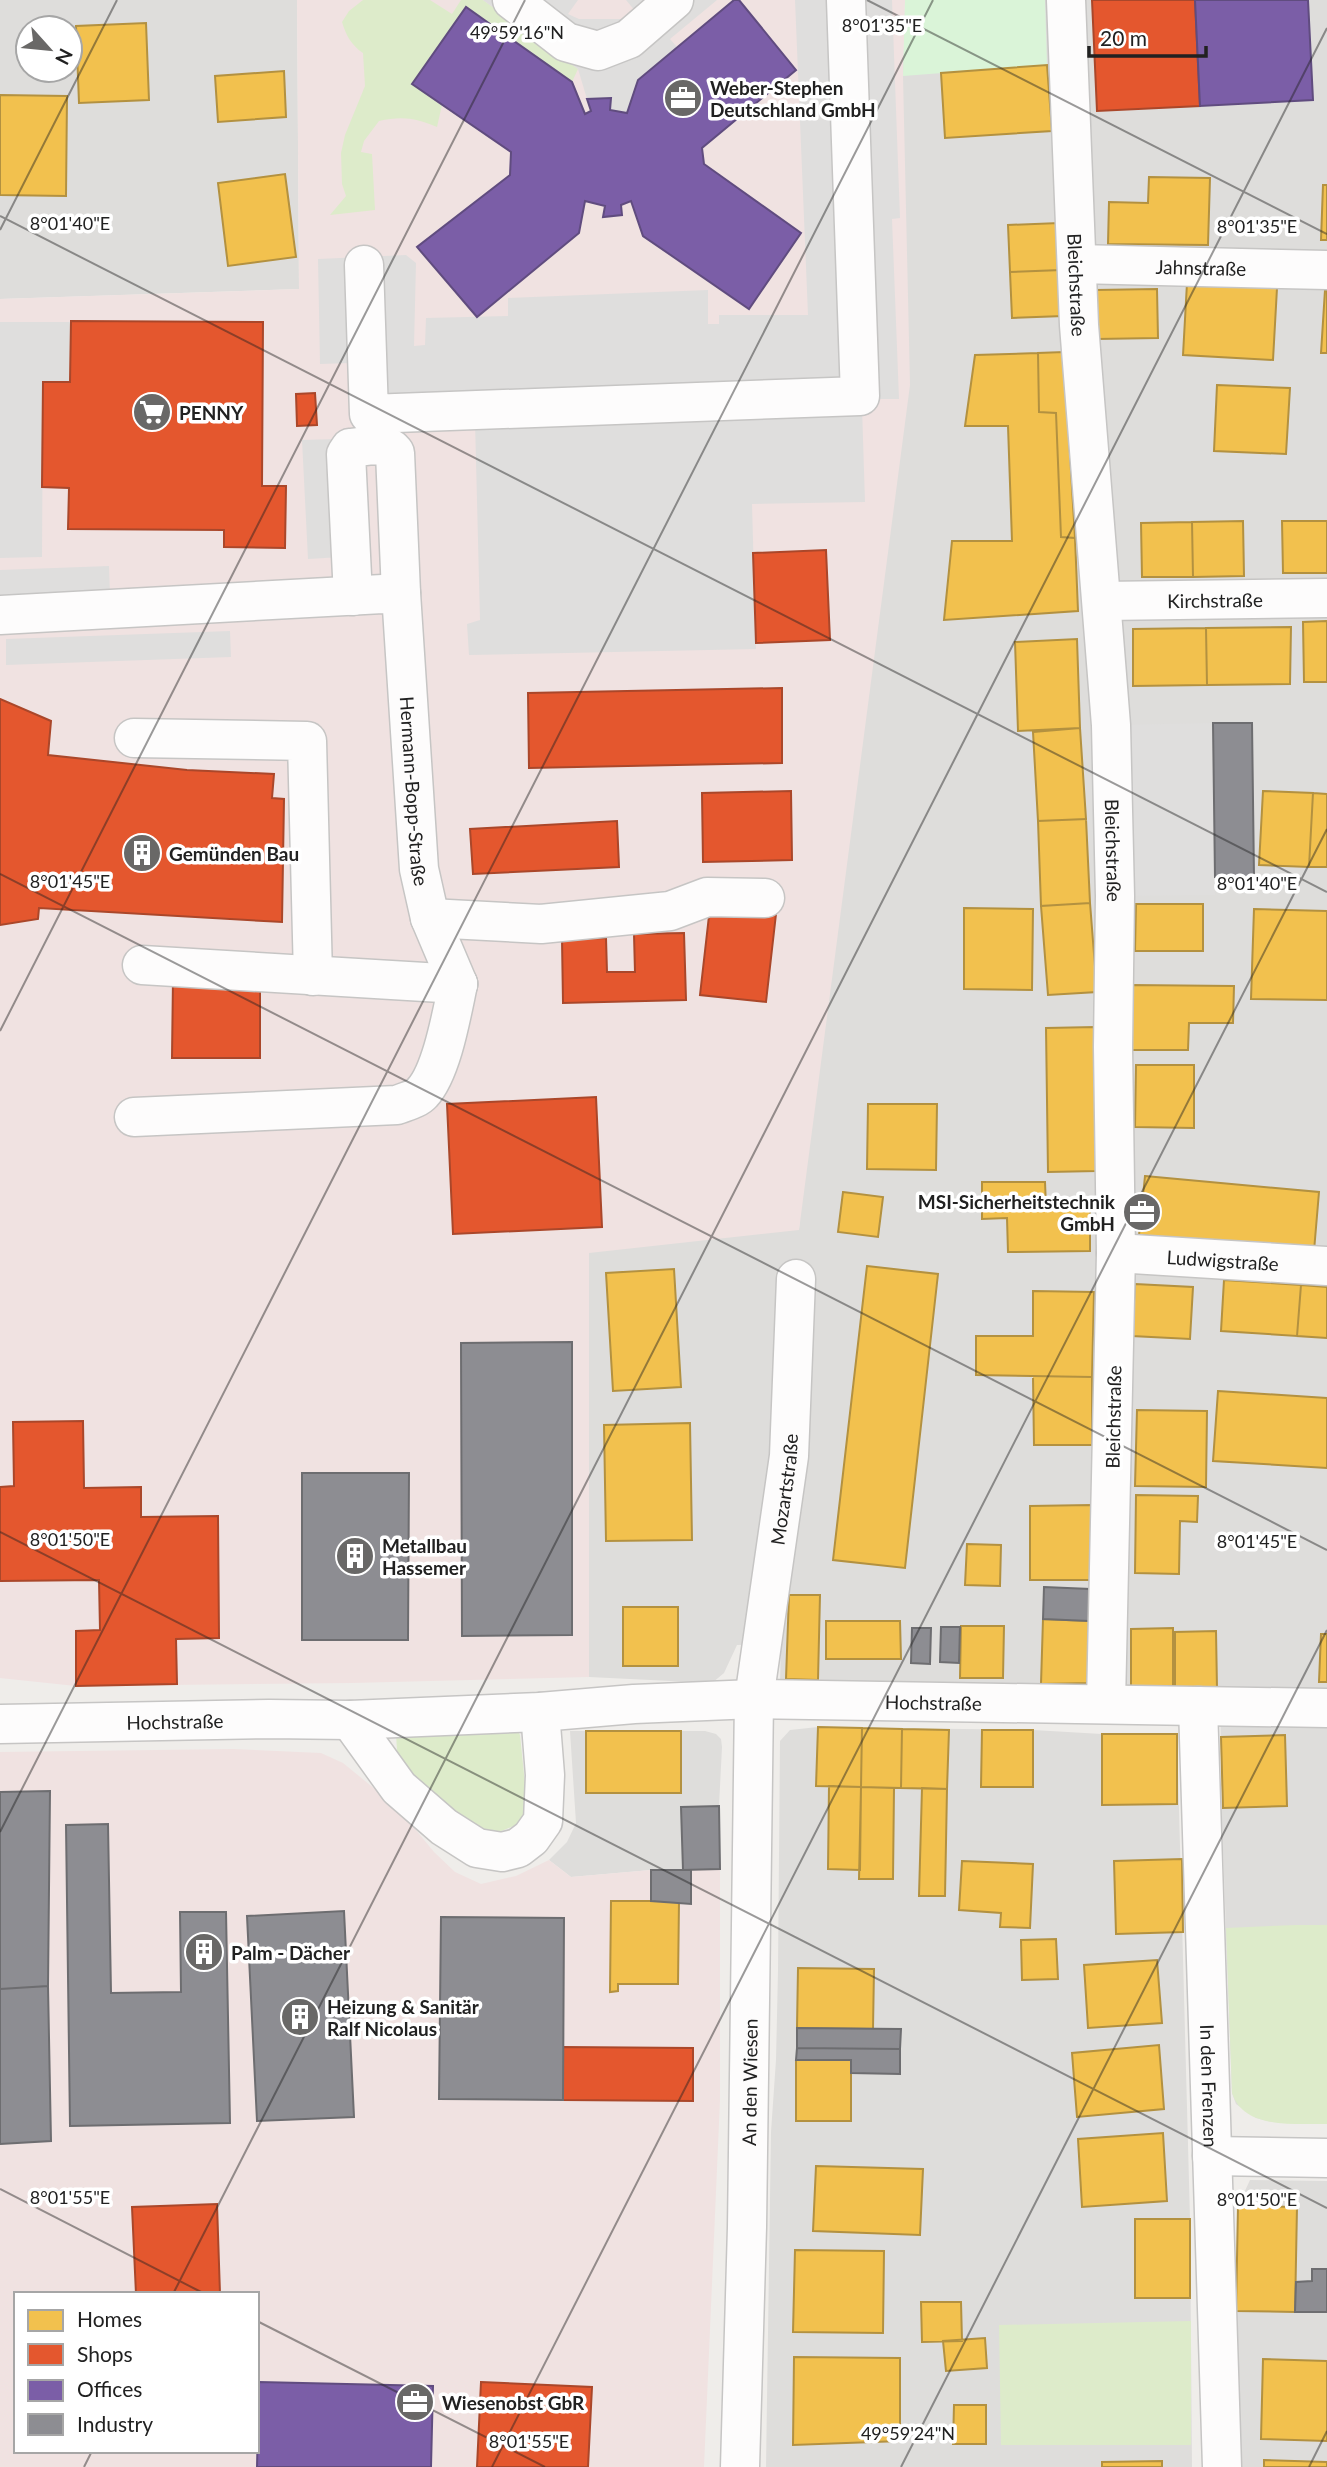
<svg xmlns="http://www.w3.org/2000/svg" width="1327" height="2467" viewBox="0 0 1327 2467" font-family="Lato,sans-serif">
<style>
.residential{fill:#dedddb;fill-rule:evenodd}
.commercial{fill:#f0e2e1;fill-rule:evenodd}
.grass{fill:#ddebca}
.park{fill:#daf4d8}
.parking{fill:#dfdedd}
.homes{fill:#f2c14e;stroke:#b39140;stroke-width:2}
.shops{fill:#e4572e;stroke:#aa472a;stroke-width:2}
.offices{fill:#7b5ea7;stroke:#604c7f;stroke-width:2}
.industry{fill:#8d8d92;stroke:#6d6d70;stroke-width:2}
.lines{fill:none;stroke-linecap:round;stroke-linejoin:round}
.minor-casing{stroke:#c6c5c4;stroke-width:41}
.minor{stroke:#fdfcfc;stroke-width:38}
.ticks{fill:none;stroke:#212121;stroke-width:2;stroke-opacity:0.45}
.labels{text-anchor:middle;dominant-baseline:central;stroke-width:7;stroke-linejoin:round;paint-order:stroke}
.poi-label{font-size:19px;font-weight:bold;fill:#212121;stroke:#fff;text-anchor:start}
.street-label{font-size:19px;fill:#212121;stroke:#fff}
.ticks-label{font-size:18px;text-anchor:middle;fill:#212121;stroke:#fff;stroke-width:7;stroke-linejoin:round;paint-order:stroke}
</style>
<rect width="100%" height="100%" fill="#efedea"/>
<path class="residential" d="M0,0H297L299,289L0,299ZM28,28H70V70H28Z
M905,0H1327V2124L1272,2122L1256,2118L1236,2104L1232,2093L1222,1822L1220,1686L927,1688L780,1684L781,1644L737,1645L724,1673L712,1683L589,1677V1252L799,1229L903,76Z
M818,1727L1033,1730L1102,1734H1177L1190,2219L1192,2467H766L771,2132L776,2060L778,1971L780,1741L790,1730Z
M570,1731H705L716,1734L721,1739L722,1747L719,1806L720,1869L651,1870L571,1877L549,1860L567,1842L576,1823Z
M1250,2180L1327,2181V2467H1241L1236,2311L1238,2206Z"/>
<path class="commercial" d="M297,0H905L903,76L910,385L799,1230L589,1253V1677L352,1683L76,1686L0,1678V299L299,289Z
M233,1749L321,1753L343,1763L397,1807L434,1852L455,1872L481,1884L516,1876L549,1860L571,1877L651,1870L720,1869V2100L704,2467H0V1752ZM16,2294H257V2451H16Z"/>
<path class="grass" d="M363,0H430L452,14L461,0H483L578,69L572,82L442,105L437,127C416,118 402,116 379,121L364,141L361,152L372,154L375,210L330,215L346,196L342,184L341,153L345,135L365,86L363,53C351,45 346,35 342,22L349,11Z
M516,1728L520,1735L527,1803L520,1823C511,1827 498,1834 489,1833C462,1832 418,1784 398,1766L396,1734Z
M1296,1925H1327V2124C1295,2123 1244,2130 1232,2093L1226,1928Z
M1191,2321V2445H1001L999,2325Z"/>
<path class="park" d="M905,0H1045L1047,65L903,76Z"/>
<path class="parking" d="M483,0H578L568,14L579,19H629L636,12L626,0H717L670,39L677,47L638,80L627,113L610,110L611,98L587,99L578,69Z
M795,0H892L900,218L892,219L899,399H877L876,407H862L865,502L752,504L756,649L469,655L467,624L480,620L475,421L353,422L351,363L320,364L318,259L406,255L416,263L414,346L425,345L426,318L508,316V298L708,290V324H719V315H808Z
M0,322H71L70,382L43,383L42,557L0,558Z
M336,439L341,557L308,559L302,440Z
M109,566L110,595L0,599V570Z
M230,631L231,657L6,665V639Z
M1213,723L1215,895L1115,896L1111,725Z"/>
<path class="homes" d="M146,23L149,100L79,103L76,26Z
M1047,65L1052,131L945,138L941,73Z
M284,71L286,117L218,122L215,76Z
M0,95L67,96L66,196L0,195Z
M285,174L296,257L228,266L218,183Z
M1149,177L1210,178L1208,245L1108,244L1109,202L1148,203Z
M1323,185H1327V240H1321Z
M1059,223L1061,270L1010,272L1008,225Z
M1061,270L1063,316L1012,318L1010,272Z
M1187,283L1277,288L1273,360L1183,355Z
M1157,289L1158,338L1097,339L1096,290Z
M1325,290H1327V353H1321Z
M1064,352L1075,538L1061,537L1056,413L1039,412L1038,353Z
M1038,353L1039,412L1056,413L1061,537L1075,538L1078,611L944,620L952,541H1012L1008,426H965L975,355Z
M1217,385L1290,388L1286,454L1214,451Z
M1243,521L1244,576L1193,577L1192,522Z
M1282,521H1327V573H1283Z
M1192,522L1193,577H1142L1141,523Z
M1327,621V682H1304L1303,622Z
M1291,627L1290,684L1207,685L1206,628Z
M1206,628L1207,685L1133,686V629Z
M1077,639L1080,728L1018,731L1015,642Z
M1080,728L1086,819L1038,821L1033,732Z
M1263,791L1313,793L1309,867L1259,865Z
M1313,793L1327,794V867H1309Z
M1086,819L1090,903L1041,906L1038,821Z
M1090,903L1097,992L1048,995L1041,906Z
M1136,904H1203V951H1135Z
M964,908L1033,909L1032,990L964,989Z
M1254,909L1327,911V1000L1251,999Z
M1130,985L1234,986L1233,1023H1189L1188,1050H1130Z
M1095,1027L1097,1171L1048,1172L1046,1028Z
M1136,1065H1194V1128L1135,1127Z
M868,1104H937L936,1170L867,1169Z
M1145,1176L1319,1192L1314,1251L1139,1235Z
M982,1182H1045L1046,1206H1090V1251L1008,1252L1007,1218L982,1219Z
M843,1192L883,1197L878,1237L838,1232Z
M867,1266L938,1274L905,1568L833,1560Z
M674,1269L681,1387L613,1391L606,1273Z
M1224,1280L1301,1285L1297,1336L1221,1331Z
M1135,1284L1193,1287L1190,1339L1132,1336Z
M1301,1285L1327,1287V1338L1297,1336Z
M1033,1291L1094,1292L1092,1377L976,1375V1336H1033Z
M1033,1377H1092V1445H1034Z
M1218,1391L1327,1398V1468L1213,1461Z
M1137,1410L1207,1411L1206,1487L1135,1486Z
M690,1423L692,1540L606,1541L604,1425Z
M1136,1495L1198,1496L1197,1522L1180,1521L1179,1574L1135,1573Z
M1091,1505L1092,1580H1030V1506Z
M967,1544L1001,1545L1000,1586L965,1585Z
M789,1595H820L818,1680L786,1679Z
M623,1607H678V1666H623Z
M1043,1619L1089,1621L1090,1683L1041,1684Z
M826,1621H900L901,1659H826Z
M961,1626H1004L1003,1678H960Z
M1173,1628V1686L1131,1687V1629Z
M1216,1631L1217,1689L1175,1690V1632Z
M1321,1634H1327V1682H1319Z
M818,1727L862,1728L861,1787L816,1786Z
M862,1728L902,1729L901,1788L861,1787Z
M902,1729L949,1730L947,1789L901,1788Z
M982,1730H1033V1787H981Z
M586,1731H681V1793H586Z
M1102,1734H1177V1804L1102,1805Z
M1285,1735L1287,1806L1223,1808L1221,1737Z
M829,1786L861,1787L860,1870L828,1869Z
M861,1787L894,1788L893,1879H859Z
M922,1788L947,1789L945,1896H919Z
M1182,1859L1183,1932L1116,1934L1114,1861Z
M962,1861L1033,1864L1030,1928L1000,1927L1001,1913L959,1910Z
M611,1901H679L678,1984H618V1991L610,1992Z
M1056,1939L1058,1979L1022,1980L1021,1940Z
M1157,1960L1162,2023L1088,2028L1084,1965Z
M798,1968L874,1969L873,2029L797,2028Z
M1159,2045L1164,2109L1077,2117L1072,2053Z
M796,2060H851V2121H796Z
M1163,2133L1167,2201L1082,2207L1078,2139Z
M816,2166L923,2169L920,2235L813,2231Z
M1238,2206L1297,2207L1295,2312L1236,2311Z
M1135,2219H1190V2298H1135Z
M795,2250L884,2251L883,2333L793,2332Z
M921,2302H961L962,2341L922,2342Z
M985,2338L987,2368L946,2371L943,2341Z
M794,2357L900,2358V2441L793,2445Z
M1263,2359L1327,2361V2441L1261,2439Z
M954,2405H986V2444H953Z
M1264,2460L1327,2462V2467H1264Z
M1162,2461V2467H1102V2462Z"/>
<path class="shops" d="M1092,0H1195L1200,106L1097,111Z
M71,321L263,322L262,486H286L285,548L224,547V530L68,529L69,488L42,487L43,382H70Z
M315,393L317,425L297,426L296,394Z
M826,550L830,640L756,643L753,553Z
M782,688V763L529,768L528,693Z
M0,699L51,721L48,755L187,770L274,774L272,798L284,799L282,922L39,908L38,919L0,925Z
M791,791L792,860L703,862L702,793Z
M617,821L619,867L473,874L470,829Z
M710,907L776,914L766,1002L700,995Z
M684,933L686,1000L563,1003L562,939L606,938L607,972H635L634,934Z
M173,978H260V1058H172Z
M596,1097L602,1227L453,1234L447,1104Z
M83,1421L84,1488L141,1487V1517L218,1516L219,1638L176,1639L177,1684L76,1686V1631L100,1630L99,1580L0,1581V1487L14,1486L13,1422Z
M563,2047L693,2048V2101L563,2100Z
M217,2204L220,2294H136L132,2207Z
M481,2382L592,2387L588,2467H477Z"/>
<path class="offices" d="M734,0H739L796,70L702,148L704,164L801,233L749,309L643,236L631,201L621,205L622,215L603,217L605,206L585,201L579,233L477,317L417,247L510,175L511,152L412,84L466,7L572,82L585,114L591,111L587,99L611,98L610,110L627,113L638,80Z
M1195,0H1308L1313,100L1200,106Z
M259,2382L433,2386L431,2467H257Z"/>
<path class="industry" d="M1213,723H1252L1254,877H1215Z
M572,1342V1635L462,1636L461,1343Z
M302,1473H409L408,1640H302Z
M1044,1587L1090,1589L1089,1621L1043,1619Z
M941,1627H960L959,1663L940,1662Z
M912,1628H931L930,1664L911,1663Z
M50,1791L48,1986L0,1989V1792Z
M719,1806L720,1869L683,1870L681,1807Z
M108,1824L111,1993L181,1992L180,1912H226L230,2123L70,2126L66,1825Z
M651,1870H691V1904L651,1901Z
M344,1911L354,2117L257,2121L247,1916Z
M441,1917L564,1918L563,2100L439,2099Z
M48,1986L51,2141L0,2144V1989Z
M797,2028L901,2029L900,2049L797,2048Z
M797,2048L900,2049V2074L851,2073V2060H796Z
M1312,2269H1327V2312H1295L1296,2282L1312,2281Z"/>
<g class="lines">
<defs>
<g id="minor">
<path d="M512,0L566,42L598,51L629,39L674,0"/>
<path id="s1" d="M1066,0L1079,325L1111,725L1115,896L1113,1047L1116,1253L1106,1703"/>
<path id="s2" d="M1077,264L1327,270"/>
<path d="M364,265L369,414L860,396L846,0"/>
<path d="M353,596L346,454L350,448C364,447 387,440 395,453L401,593"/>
<path id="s3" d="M1103,601L1327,598"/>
<path id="s4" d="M0,615L401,593L419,869L430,918L458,984"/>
<path d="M134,738L307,741L313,976"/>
<path d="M430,918L541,924L670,911L707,897L765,898"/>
<path d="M142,965L458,984"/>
<path d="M134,1117L397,1105C404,1102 417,1099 422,1093C442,1072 452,1012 458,984"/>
<path id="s5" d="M1116,1253L1327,1266"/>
<path id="s6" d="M1198,1706L1222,2467"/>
<path d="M350,1720L399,1788L444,1827L477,1848L502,1852L518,1848L531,1838L543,1821L545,1775L540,1712"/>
<path id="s7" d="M0,1724L269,1719L350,1720L540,1712L634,1704L754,1699L1327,1708"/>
<path d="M1212,2156L1327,2158"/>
<path id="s8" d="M740,2467L747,2227L754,1699L789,1456L796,1279"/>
</g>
</defs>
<use href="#minor" class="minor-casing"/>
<use href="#minor" class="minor"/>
</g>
<path class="ticks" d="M867,0L1327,234M0,216L1327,892M0,230L117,0M0,874L1327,1550M0,1031L525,0M0,1532L1327,2208M0,1832L933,0M0,2189L205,2294M173,2294L1327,28M257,2321L545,2467M84,2467L92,2451M492,2467L1327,829M901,2467L1327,1630M1309,2467L1327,2431"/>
<defs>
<symbol id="office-disc" viewBox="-11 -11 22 22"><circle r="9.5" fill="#696867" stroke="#fff"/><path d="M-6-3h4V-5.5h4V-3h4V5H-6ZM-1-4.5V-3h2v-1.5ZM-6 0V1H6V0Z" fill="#fff"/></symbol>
<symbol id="supermarket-disc" viewBox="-11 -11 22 22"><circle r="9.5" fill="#696867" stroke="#fff"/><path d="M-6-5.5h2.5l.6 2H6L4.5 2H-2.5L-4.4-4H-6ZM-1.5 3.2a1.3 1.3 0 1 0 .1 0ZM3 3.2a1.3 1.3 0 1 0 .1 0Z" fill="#fff"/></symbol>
<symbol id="building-disc" viewBox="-11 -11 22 22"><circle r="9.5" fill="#696867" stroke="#fff"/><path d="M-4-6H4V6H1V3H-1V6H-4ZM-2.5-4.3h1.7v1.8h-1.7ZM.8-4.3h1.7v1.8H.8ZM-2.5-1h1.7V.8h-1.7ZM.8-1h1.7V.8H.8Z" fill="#fff"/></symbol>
</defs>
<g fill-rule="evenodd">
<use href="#office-disc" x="661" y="76" width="44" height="44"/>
<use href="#supermarket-disc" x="130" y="390" width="44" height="44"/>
<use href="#building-disc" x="120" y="831" width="44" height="44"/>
<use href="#office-disc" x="1120" y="1190" width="44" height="44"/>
<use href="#building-disc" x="333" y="1534" width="44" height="44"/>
<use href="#building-disc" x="182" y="1930" width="44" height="44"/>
<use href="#building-disc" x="278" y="1995" width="44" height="44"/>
<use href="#office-disc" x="393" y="2380" width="44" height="44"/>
</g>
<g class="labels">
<g class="poi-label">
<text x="710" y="87">Weber-Stephen<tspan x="710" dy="22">Deutschland GmbH</tspan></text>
<text x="179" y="412">PENNY</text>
<text x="169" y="853">Gemünden Bau</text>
<text x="1115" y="1201" text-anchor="end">MSI-Sicherheitstechnik<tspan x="1115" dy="22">GmbH</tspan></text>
<text x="382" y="1545">Metallbau<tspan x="382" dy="22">Hassemer</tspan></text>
<text x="231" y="1952">Palm - Dächer</text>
<text x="327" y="2006">Heizung &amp; Sanitär<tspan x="327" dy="22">Ralf Nicolaus</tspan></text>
<text x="442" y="2402">Wiesenobst GbR</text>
</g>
<g class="street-label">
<text stroke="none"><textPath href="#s2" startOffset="124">Jahnstraße</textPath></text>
<text stroke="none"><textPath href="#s1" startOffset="285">Bleichstraße</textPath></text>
<text stroke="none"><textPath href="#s3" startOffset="112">Kirchstraße</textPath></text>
<text stroke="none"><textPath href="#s4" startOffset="600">Hermann-Bopp-Straße</textPath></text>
<text stroke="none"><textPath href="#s1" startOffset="852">Bleichstraße</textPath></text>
<text stroke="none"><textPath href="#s5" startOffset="107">Ludwigstraße</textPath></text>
<text transform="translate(1113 1417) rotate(-89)">Bleichstraße</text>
<text stroke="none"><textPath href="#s8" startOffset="980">Mozartstraße</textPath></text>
<text stroke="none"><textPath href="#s7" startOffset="934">Hochstraße</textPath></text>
<text stroke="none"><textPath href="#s7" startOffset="175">Hochstraße</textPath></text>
<text stroke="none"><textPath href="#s8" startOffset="385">An den Wiesen</textPath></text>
<text stroke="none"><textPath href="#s6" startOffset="380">In den Frenzen</textPath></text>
</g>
</g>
<g class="ticks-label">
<text x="882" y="32">8°01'35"E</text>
<text x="517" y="39">49°59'16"N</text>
<text x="70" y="230">8°01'40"E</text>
<text x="1257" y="233">8°01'35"E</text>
<text x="70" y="888">8°01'45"E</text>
<text x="1257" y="890">8°01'40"E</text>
<text x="70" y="1546">8°01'50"E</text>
<text x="1257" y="1548">8°01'45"E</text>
<text x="70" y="2204">8°01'55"E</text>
<text x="1257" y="2206">8°01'50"E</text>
<text x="908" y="2440">49°59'24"N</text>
<text x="529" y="2448">8°01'55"E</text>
</g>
<rect x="14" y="2292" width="245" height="161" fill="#ffffff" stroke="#a6a6a6" stroke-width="2"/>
<rect x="28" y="2310" width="35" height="21" fill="#f2c14e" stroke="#a6a6a6" stroke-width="2"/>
<text x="77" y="2327" font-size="21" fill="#212121">Homes</text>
<rect x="28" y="2344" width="35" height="21" fill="#e4572e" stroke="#a6a6a6" stroke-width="2"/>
<text x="77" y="2362" font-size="21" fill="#212121">Shops</text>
<rect x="28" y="2380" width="35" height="21" fill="#7b5ea7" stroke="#a6a6a6" stroke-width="2"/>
<text x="77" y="2397" font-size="21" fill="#212121">Offices</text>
<rect x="28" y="2414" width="35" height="21" fill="#8d8d92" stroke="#a6a6a6" stroke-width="2"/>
<text x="77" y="2432" font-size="21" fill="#212121">Industry</text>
<g transform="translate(49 49) rotate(117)"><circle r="33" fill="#ffffff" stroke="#a6a6a6" stroke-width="2"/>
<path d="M0-5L12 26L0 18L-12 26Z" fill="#696867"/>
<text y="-10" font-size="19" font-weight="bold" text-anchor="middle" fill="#212121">N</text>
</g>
<path d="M1089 46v10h117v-10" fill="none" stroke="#212121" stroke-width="3.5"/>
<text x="1100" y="46" font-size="21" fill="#212121" stroke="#ffffff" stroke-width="5" paint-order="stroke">20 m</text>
</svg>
